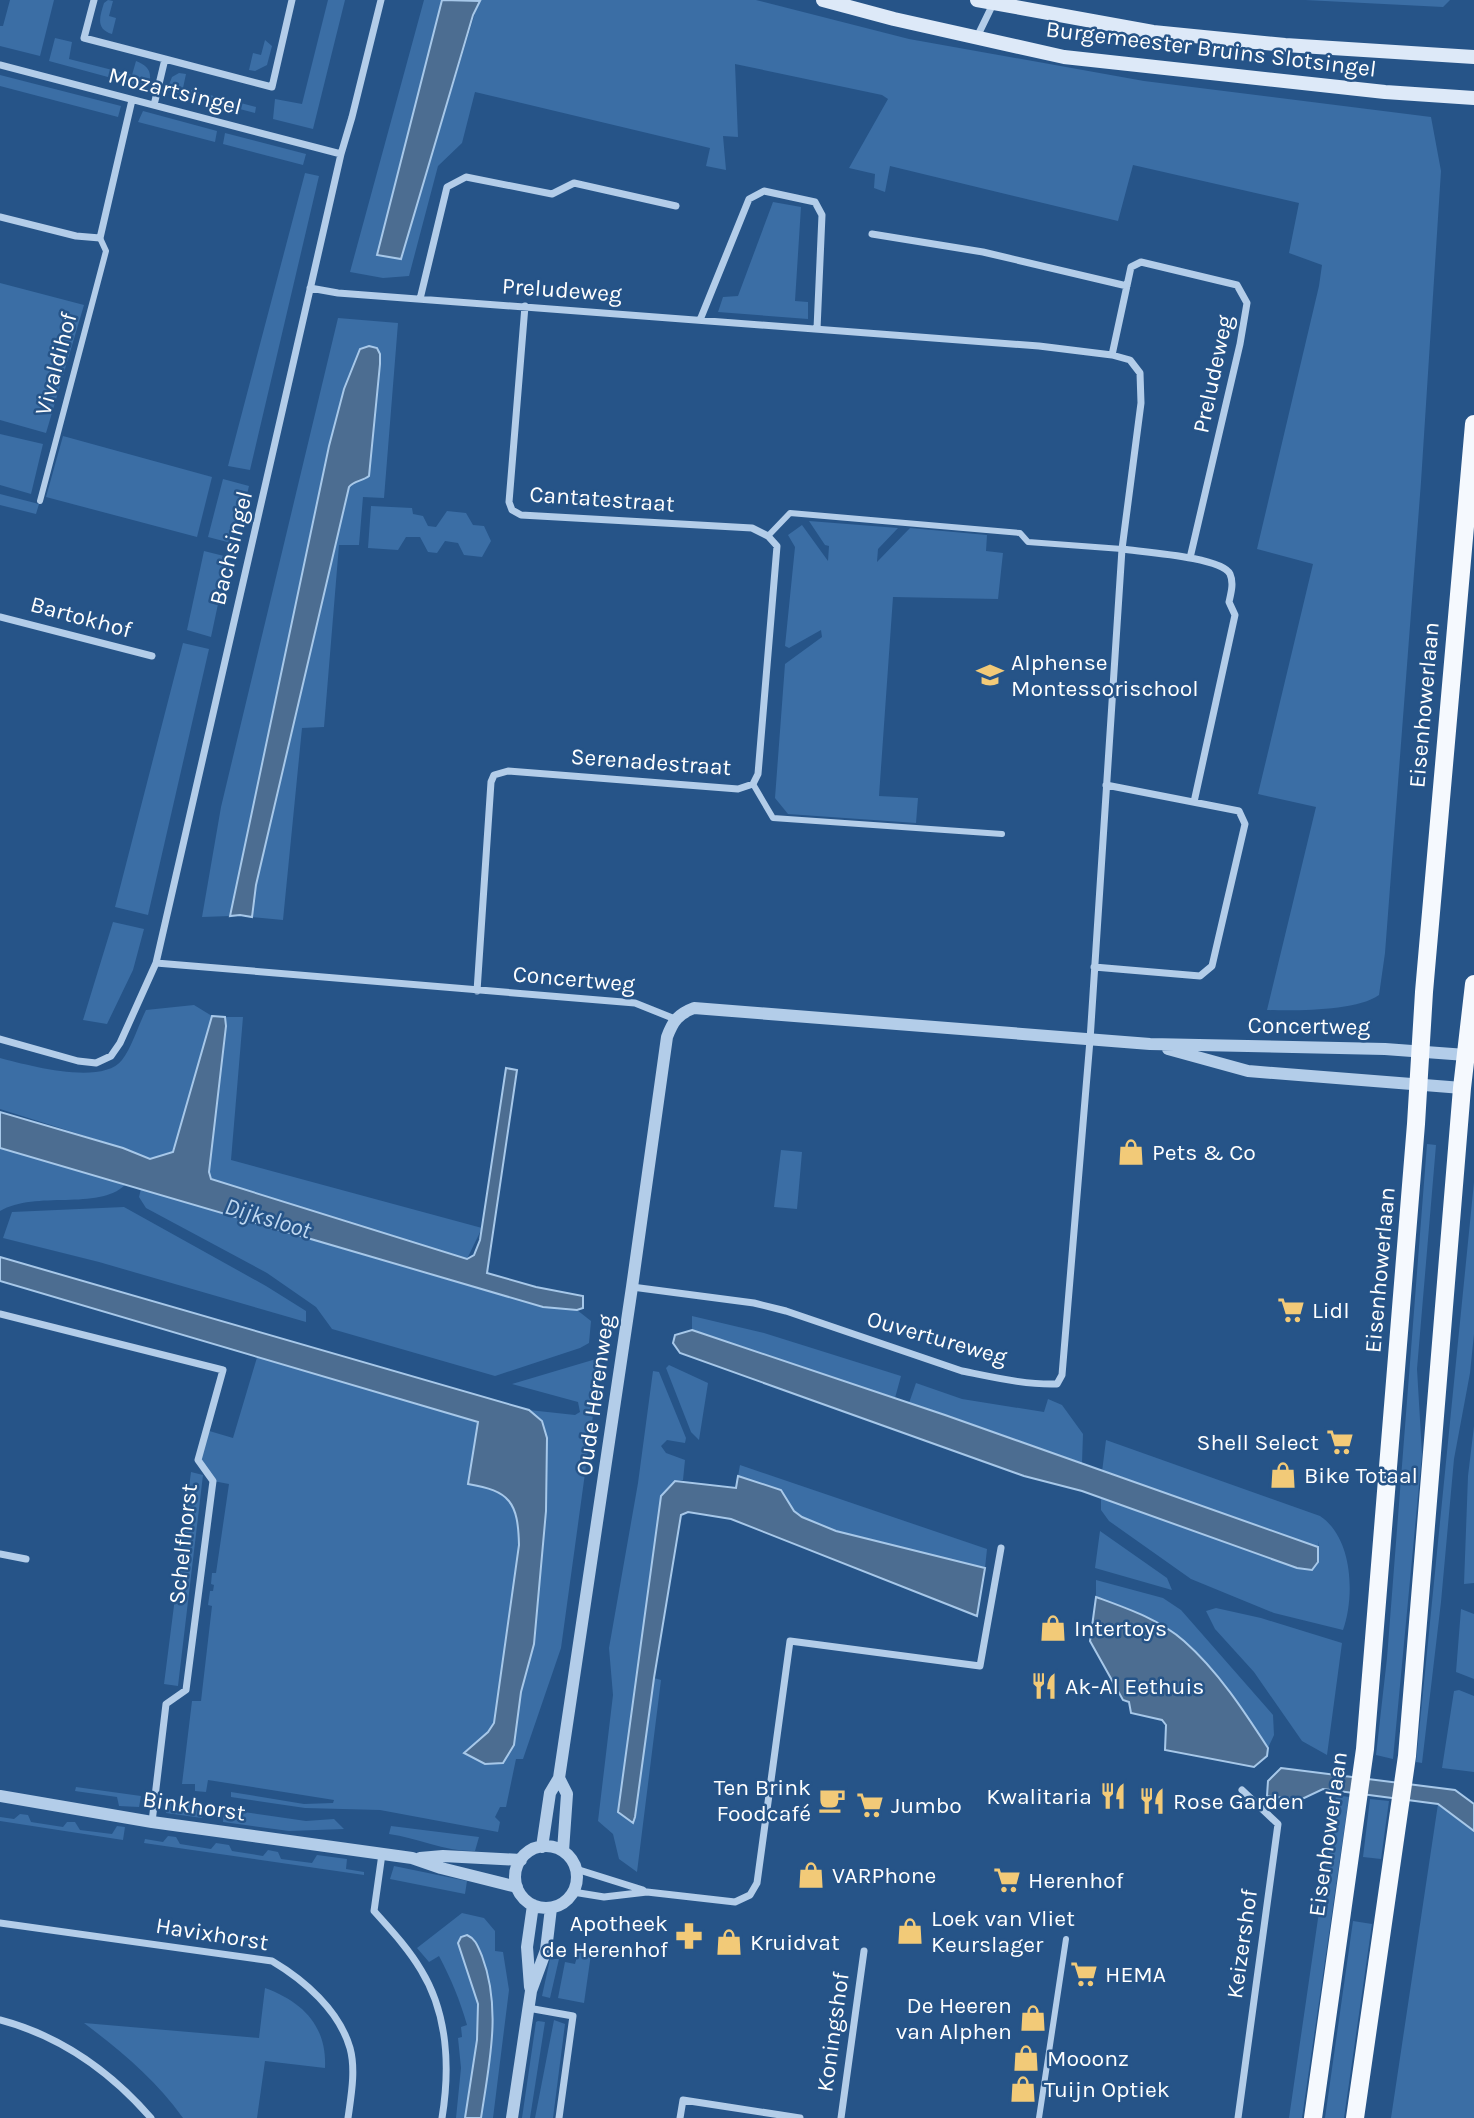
<svg xmlns="http://www.w3.org/2000/svg" width="1474" height="2118" viewBox="0 0 1474 2118" font-family="Karla,sans-serif">
<style>
.green{fill:#3b6ea5}
.water{fill:#4c6d91;stroke:#a7c8e9;stroke-width:2}
.lines{fill:none;stroke-linecap:round;stroke-linejoin:round}
.pedestrian{stroke:#b3cde9;stroke-width:6}
.minor{stroke:#b3cde9;stroke-width:7}
.tertiary{stroke:#b3cde9;stroke-width:12}
.secondary{stroke:#dde9f8;stroke-width:14}
.primary{stroke:#f5f9fe;stroke-width:18}
.labels{text-anchor:middle;dominant-baseline:central;stroke-width:5;stroke-linejoin:round;paint-order:stroke}
.street-label{font-size:23px;fill:#fff;stroke:#265488}
.poi-label{font-size:23px;fill:#fff;stroke:#265488;text-anchor:start}
.water-label{font-size:24px;font-style:italic;fill:#bed7f0;stroke:#265488}
</style>
<rect width="100%" height="100%" fill="#265488"/>
<path class="green" d="M10,0H54L40,56L0,46V26H3Z
M108,0L113,1L109,16L116,18L112,34C95,29 100,16 104,3Z
M328,0H345L313,129L273,119L275,99L302,104Z
M424,0H442L377,254L400,259L479,0H756L909,39L1144,81L1431,117L1441,171L1421,482L1385,953L1379,995C1357,1011 1295,1011 1267,1010L1316,807L1258,794L1313,564L1257,549L1319,286L1322,265L1289,253L1299,203L1133,165L1118,221L890,166L885,192L874,188L875,174L849,168L888,99L882,95L735,64L738,137L723,136L726,170L706,166L710,148L475,92L462,143L438,166L409,276L383,278L350,272Z
M1305,0H1450L1443,7Z
M55,38L72,42L69,59L132,75L136,61C145,65 151,68 150,80L141,86L49,61Z
M265,40L272,46L267,65L255,71L249,70L253,53L261,55Z
M179,73L186,74L183,88L256,107L255,113L167,90L172,77Z
M0,75L121,106L118,117L0,86Z
M143,111L217,131L215,142L138,122Z
M225,133L306,154L303,165L223,144Z
M305,173L319,176L250,470L228,466Z
M773,202L801,207L795,301L808,302V319L718,312L723,297L738,296Z
M0,283L84,305L46,433L0,420Z
M338,318L398,323L384,498L363,497L359,545H339L324,727L302,728L283,920L252,917L256,885L349,487C353,481 363,481 369,476L380,354L344,389L329,446L230,916L202,917L221,807Z
M0,434L43,444L31,494L0,485Z
M63,436L212,477L197,537L46,497Z
M223,479L249,486L235,544L208,537Z
M0,494L39,504L36,514L0,505Z
M371,506L412,508L413,514L423,516L428,526L436,527L447,511L466,513L473,525L484,526L491,541L482,557L464,555L458,543L445,541L437,553L428,552L420,537H406L398,550L368,548Z
M809,521L898,528L878,549L877,562L910,528L987,535L986,551L1003,553L998,599L893,597L879,796L918,798L916,823L788,814L775,798L785,664L822,637L821,630L789,648L785,646L795,547L788,535L802,525L828,561L829,546L825,545Z
M204,551L228,557L211,637L187,630Z
M183,643L209,649L148,915L115,907Z
M113,922L144,929L133,970L107,1024L83,1020Z
M194,1005L212,1016L173,1152L150,1159L123,1148L0,1109V1058C27,1065 102,1086 122,1060C132,1047 138,1026 146,1010Z
M225,1017H243L231,1160L482,1228L467,1259L210,1180L209,1172Z
M1427,1144L1436,1145L1417,1369L1422,1454L1393,1759L1376,1755L1387,1658Z
M0,1148L125,1185C98,1211 36,1190 0,1211Z
M781,1150L802,1152L797,1209L774,1207Z
M1474,1182V1334L1470,1373L1454,1459L1441,1602L1422,1763L1416,1762Z
M141,1189L543,1307L577,1310L591,1321L589,1343L580,1348L495,1376L332,1329L316,1307L267,1273L146,1208L139,1197Z
M124,1207L266,1286L306,1311V1322L99,1262L3,1238L12,1212Z
M692,1316L764,1333L901,1376L895,1398L692,1330Z
M261,1344L532,1441L521,1692L534,1644L547,1438L542,1421L529,1410L575,1415L580,1412L578,1402L512,1384L596,1359L600,1364L561,1648L523,1759H516L506,1807H500L495,1817L500,1822L498,1832L380,1810L305,1808L231,1797V1792L304,1804L333,1803L334,1800L208,1780L206,1792L195,1791V1784H182L192,1701H201L212,1606L208,1605L210,1591H213L214,1585L211,1584L212,1573H216L229,1484L213,1481L198,1460L206,1430L233,1438Z
M669,1365L708,1383L699,1440L691,1432L666,1368Z
M653,1371L659,1372L686,1438L685,1443L667,1440L661,1446L666,1453L685,1460L683,1480L675,1481L661,1496L618,1811L632,1822L635,1817L654,1678L661,1680L637,1872L619,1859L613,1834L598,1821L613,1695L609,1648L638,1483Z
M916,1383L962,1399L1044,1412L1048,1399L1062,1405L1083,1434L1082,1463L909,1403Z
M1474,1426V1583L1464,1584L1468,1476Z
M1106,1440L1320,1516C1353,1538 1355,1596 1343,1630L1274,1613L1191,1579L1109,1521L1101,1510V1498L1297,1568L1318,1562L1319,1541L1318,1547L1102,1472Z
M740,1465L987,1549L985,1568L836,1531L802,1517L794,1511L781,1490L738,1476Z
M191,1472L203,1475L178,1686L164,1684Z
M1100,1531L1167,1578L1172,1590L1095,1568Z
M1096,1580L1163,1598L1181,1610L1273,1715L1274,1735L1268,1748L1244,1711L1160,1625L1128,1608L1096,1597Z
M1216,1608L1261,1618L1342,1643L1327,1755L1302,1741L1254,1672L1215,1629L1206,1611Z
M1461,1609L1474,1614V1679L1456,1672Z
M1459,1690L1474,1696V1772L1442,1768L1454,1691Z
M76,1787L141,1796L139,1807L119,1806L117,1797L75,1791Z
M1336,1795L1349,1797L1302,2118H1289Z
M1370,1799L1389,1801L1381,1859L1363,1857Z
M166,1800L205,1806L202,1818L166,1813Z
M1438,1804L1474,1831V2118H1391Z
M224,1809L306,1821L334,1819L344,1829L289,1831L223,1822Z
M20,1814L28,1815L31,1822L63,1827L67,1822H75L80,1830L112,1834L117,1826L125,1827L123,1840L0,1821V1817L14,1819Z
M391,1826L479,1837L475,1851C447,1852 417,1838 389,1834Z
M168,1836L176,1837L180,1844L211,1849L216,1843L229,1845L232,1851L263,1856L268,1850L278,1852L281,1859L312,1863L317,1855L347,1859L346,1869L364,1872V1875L144,1843L145,1839L163,1842Z
M394,1866L467,1881L465,1894L390,1879Z
M462,1913L484,1918L495,1931V1951L503,1952L509,1990L493,2118H481C491,2052 503,2010 477,1945L458,1943L478,2004L477,2040L465,2118H456L461,2068L458,2038L462,2037L461,2027L467,2025C460,2000 451,1979 439,1956L429,1962L417,1948Z
M1353,1921L1372,1924L1344,2118H1325Z
M580,1945L592,1947L584,2003L558,1998L565,1962L575,1964Z
M550,1959H559L550,1998L542,1996Z
M265,1988C303,2002 327,2026 325,2068L265,2061L257,2118H183C156,2080 121,2051 84,2023L259,2038Z
M554,2020L565,2024L553,2118H535Z
M538,2021L545,2022L530,2118H522L536,2022Z"/>
<path class="water" d="M442,0L480,1L473,15L401,259L377,255Z
M369,346L377,348L380,354V364L369,476C363,481 353,481 349,487L256,885L252,917L240,915L230,916L329,446L344,389L360,349Z
M212,1016L225,1017L226,1026L209,1172L211,1179L467,1259L474,1255L480,1240L506,1068L517,1070L487,1273L536,1287L583,1296V1308L577,1310L543,1307L0,1148V1112L123,1148L150,1159L173,1152Z
M0,1257L529,1410L542,1421L547,1438L546,1511L534,1644L521,1692L514,1745L503,1763L485,1764L464,1753L488,1732L494,1723L519,1545C518,1502 510,1491 468,1484L478,1422L0,1281Z
M692,1330L945,1415L1318,1547V1562L1312,1570L1297,1568L1082,1491L1024,1476L680,1353L673,1343L675,1335Z
M738,1476L781,1490L794,1511L802,1517L836,1531L985,1568L977,1616L731,1519L688,1512L681,1515L654,1678L635,1817L633,1823L618,1812L661,1496L675,1481L736,1488Z
M1096,1597C1126,1608 1159,1619 1184,1641C1218,1671 1244,1711 1268,1748L1267,1756L1254,1767L1165,1750L1166,1725L1162,1720L1131,1713L1129,1702L1123,1700L1090,1641Z
M1281,1768L1455,1790L1474,1804V1831L1438,1804L1323,1789L1300,1800L1267,1796L1268,1781Z
M467,1935C476,1939 478,1947 482,1956C502,2009 489,2064 481,2118H465L477,2040L478,2004L458,1943L461,1937Z"/>
<g class="lines">
<path class="pedestrian" d="M40,501L106,251L100,238
M768,536L790,513L1020,533L1028,542L1122,549
M753,784L773,818L1002,834
M1039,2118L1066,1939"/>
<path class="minor" d="M94,0L84,38L165,59L154,105
M977,37L993,4
M165,59L272,87L292,0
M0,65L341,154
M0,217L76,236L100,238L132,100
M872,234L983,252L1127,286
M310,288L338,293L1039,346L1112,355L1130,360L1140,373L1141,403L1122,549L1090,1040L1062,1375L1057,1384C1025,1385 993,1377 962,1371L786,1311L754,1303L632,1287
M420,299L447,187L466,177L552,194L574,183L676,206
M700,320L749,199L764,191L815,202L822,215L817,329
M1112,355L1131,267L1141,262L1237,285L1247,303L1240,344L1190,558
M1122,549C1142,552 1222,557 1230,574C1234,583 1231,593 1229,602L1235,615L1194,802
M0,617L152,656
M156,963L635,1003L675,1019
M1094,967L1200,976L1212,966L1245,824L1239,811L1106,785
M477,991L491,782L494,775L508,771L738,789L753,784L758,774L777,546L768,536L752,528L521,515L512,510L509,502L525,306
M0,1039L78,1061L96,1063L111,1056L120,1043L156,963L341,154L352,117L381,0
M0,1314L223,1370L198,1460L213,1481L186,1690L166,1704L152,1822
M0,1554L26,1559
M382,1854L374,1911C391,1930 408,1948 421,1970C448,2014 450,2069 442,2118
M576,1869L643,1890
M573,1892L604,1897L647,1892L735,1902L750,1895L757,1883L790,1641L980,1666L1001,1548
M0,1923L272,1961C304,1980 339,2010 350,2048C356,2070 351,2096 348,2118
M528,2008L573,2016L559,2118
M0,2020C61,2036 110,2071 151,2118
M680,2118L683,2100L800,2118
M841,2118L864,1951
M1238,2118L1278,1824L1242,1790"/>
<path class="tertiary" d="M1168,1049L1248,1071L1462,1088
M559,1778L567,1794L563,1851
M0,1796L152,1822L412,1858L441,1868L517,1887
M515 1877a31 31 0 1 1 62 0a31 31 0 1 1-62 0Z
M542,1847L550,1793L559,1778L632,1287L667,1037C673,1021 678,1014 694,1008L1150,1044L1385,1049L1466,1055
M420,1858L443,1856L521,1860
M530,1987L527,1947L533,1905
M512,2118L531,1991L546,1950L551,1908"/>
<path class="secondary" d="M823,0L894,19L1064,57L1385,92L1474,98
M977,0L1153,32L1285,45L1474,57"/>
<path class="primary" d="M1313,2118L1365,1749L1416,1124L1424,992L1474,424
M1355,2118L1407,1756L1462,1088L1474,984"/>
</g>
<defs>
<symbol id="school-bare" viewBox="-9 -9 18 18"><path d="M0-5L7-2L0 1L-7-2ZM-4 1L0 2.5L4 1V4Q0 6-4 4Z" fill="#f2ca78" stroke="#265488" stroke-width="2.5" paint-order="stroke"/></symbol>
<symbol id="shop-bare" viewBox="-9 -9 18 18"><path d="M-5-2.5h2.3a2.7 3.5 0 0 1 5.4 0H5L5.5 6h-11ZM-1.5-2.5h3a1.5 2.3 0 0 0-3 0Z" fill="#f2ca78" stroke="#265488" stroke-width="2.5" paint-order="stroke"/></symbol>
<symbol id="supermarket-bare" viewBox="-9 -9 18 18"><path d="M-6-5.5h2.5l.6 2H6L4.5 2H-2.5L-4.4-4H-6ZM-1.5 3.2a1.3 1.3 0 1 0 .1 0ZM3 3.2a1.3 1.3 0 1 0 .1 0Z" fill="#f2ca78" stroke="#265488" stroke-width="2.5" paint-order="stroke"/></symbol>
<symbol id="restaurant-bare" viewBox="-9 -9 18 18"><path d="M-5-6h1v4h1v-4h1v4h1v-4h1v5L-1.5 .5V6h-2V.5L-5-1ZM5-6V6H3V1.5H1.5Q1.5-4 5-6Z" fill="#f2ca78" stroke="#265488" stroke-width="2.5" paint-order="stroke"/></symbol>
<symbol id="cafe-bare" viewBox="-9 -9 18 18"><path d="M-5.5-4.5H6V0H3Q3 3.5 0 3.5H-2.5Q-5.5 3.5-5.5 0ZM3-3.2v2h1.7v-2ZM-6 4.5H4V6H-6Z" fill="#f2ca78" stroke="#265488" stroke-width="2.5" paint-order="stroke"/></symbol>
<symbol id="pharmacy-bare" viewBox="-9 -9 18 18"><path d="M-2-6h4v4h4v4h-4v4h-4v-4h-4v-4h4Z" fill="#f2ca78" stroke="#265488" stroke-width="2.5" paint-order="stroke"/></symbol>
</defs>
<g fill-rule="evenodd">
<use href="#school-bare" x="971" y="656" width="38" height="38"/>
<use href="#shop-bare" x="1112" y="1133" width="38" height="38"/>
<use href="#supermarket-bare" x="1272" y="1291" width="38" height="38"/>
<use href="#supermarket-bare" x="1321" y="1423" width="38" height="38"/>
<use href="#shop-bare" x="1264" y="1456" width="38" height="38"/>
<use href="#shop-bare" x="1034" y="1609" width="38" height="38"/>
<use href="#restaurant-bare" x="1025" y="1667" width="38" height="38"/>
<use href="#restaurant-bare" x="1094" y="1777" width="38" height="38"/>
<use href="#cafe-bare" x="813" y="1781" width="38" height="38"/>
<use href="#restaurant-bare" x="1133" y="1782" width="38" height="38"/>
<use href="#supermarket-bare" x="851" y="1786" width="38" height="38"/>
<use href="#shop-bare" x="792" y="1856" width="38" height="38"/>
<use href="#supermarket-bare" x="988" y="1861" width="38" height="38"/>
<use href="#shop-bare" x="891" y="1912" width="38" height="38"/>
<use href="#pharmacy-bare" x="670" y="1917" width="38" height="38"/>
<use href="#shop-bare" x="710" y="1923" width="38" height="38"/>
<use href="#supermarket-bare" x="1065" y="1955" width="38" height="38"/>
<use href="#shop-bare" x="1014" y="1999" width="38" height="38"/>
<use href="#shop-bare" x="1007" y="2039" width="38" height="38"/>
<use href="#shop-bare" x="1004" y="2070" width="38" height="38"/>
</g>
<g class="labels">
<g class="street-label">
<text transform="translate(1211 49) rotate(7)">Burgemeester Bruins Slotsingel</text>
<text transform="translate(175 91) rotate(14)">Mozartsingel</text>
<text transform="translate(562 290) rotate(4)">Preludeweg</text>
<text transform="translate(56 364) rotate(-75)">Vivaldihof</text>
<text transform="translate(1213 374) rotate(-78)">Preludeweg</text>
<text transform="translate(602 499) rotate(4)">Cantatestraat</text>
<text transform="translate(231 548) rotate(-76)">Bachsingel</text>
<text transform="translate(81 617) rotate(15)">Bartokhof</text>
<text transform="translate(1424 705) rotate(-85)">Eisenhowerlaan</text>
<text transform="translate(651 762) rotate(4)">Serenadestraat</text>
<text transform="translate(574 979) rotate(5)">Concertweg</text>
<text transform="translate(1309 1026) rotate(1)">Concertweg</text>
<text transform="translate(1380 1270) rotate(-85)">Eisenhowerlaan</text>
<text transform="translate(937 1338) rotate(16)">Ouvertureweg</text>
<text transform="translate(595 1395) rotate(-82)">Oude Herenweg</text>
<text transform="translate(183 1544) rotate(-84)">Schelfhorst</text>
<text transform="translate(194 1806) rotate(8)">Binkhorst</text>
<text transform="translate(1328 1834) rotate(-82)">Eisenhowerlaan</text>
<text transform="translate(212 1934) rotate(9)">Havixhorst</text>
<text transform="translate(1242 1944) rotate(-82)">Keizershof</text>
<text transform="translate(833 2032) rotate(-82)">Koningshof</text>
</g>
<g class="poi-label">
<text x="1011" y="662">Alphense<tspan x="1011" dy="26">Montessorischool</tspan></text>
<text x="1152" y="1152">Pets &amp; Co</text>
<text x="1312" y="1310">Lidl</text>
<text x="1319" y="1442" text-anchor="end">Shell Select</text>
<text x="1304" y="1475">Bike Totaal</text>
<text x="1074" y="1628">Intertoys</text>
<text x="1065" y="1686">Ak-Al Eethuis</text>
<text x="811" y="1787" text-anchor="end">Ten Brink<tspan x="811" dy="26">Foodcafé</tspan></text>
<text x="1092" y="1796" text-anchor="end">Kwalitaria</text>
<text x="1173" y="1801">Rose Garden</text>
<text x="891" y="1805">Jumbo</text>
<text x="832" y="1875">VARPhone</text>
<text x="1028" y="1880">Herenhof</text>
<text x="931" y="1918">Loek van Vliet<tspan x="931" dy="26">Keurslager</tspan></text>
<text x="668" y="1923" text-anchor="end">Apotheek<tspan x="668" dy="26">de Herenhof</tspan></text>
<text x="750" y="1942">Kruidvat</text>
<text x="1105" y="1974">HEMA</text>
<text x="1012" y="2005" text-anchor="end">De Heeren<tspan x="1012" dy="26">van Alphen</tspan></text>
<text x="1047" y="2058">Mooonz</text>
<text x="1044" y="2089">Tuijn Optiek</text>
</g>
<g class="water-label">
<text transform="translate(268 1218) rotate(17)">Dijksloot</text>
</g>
</g>
</svg>
